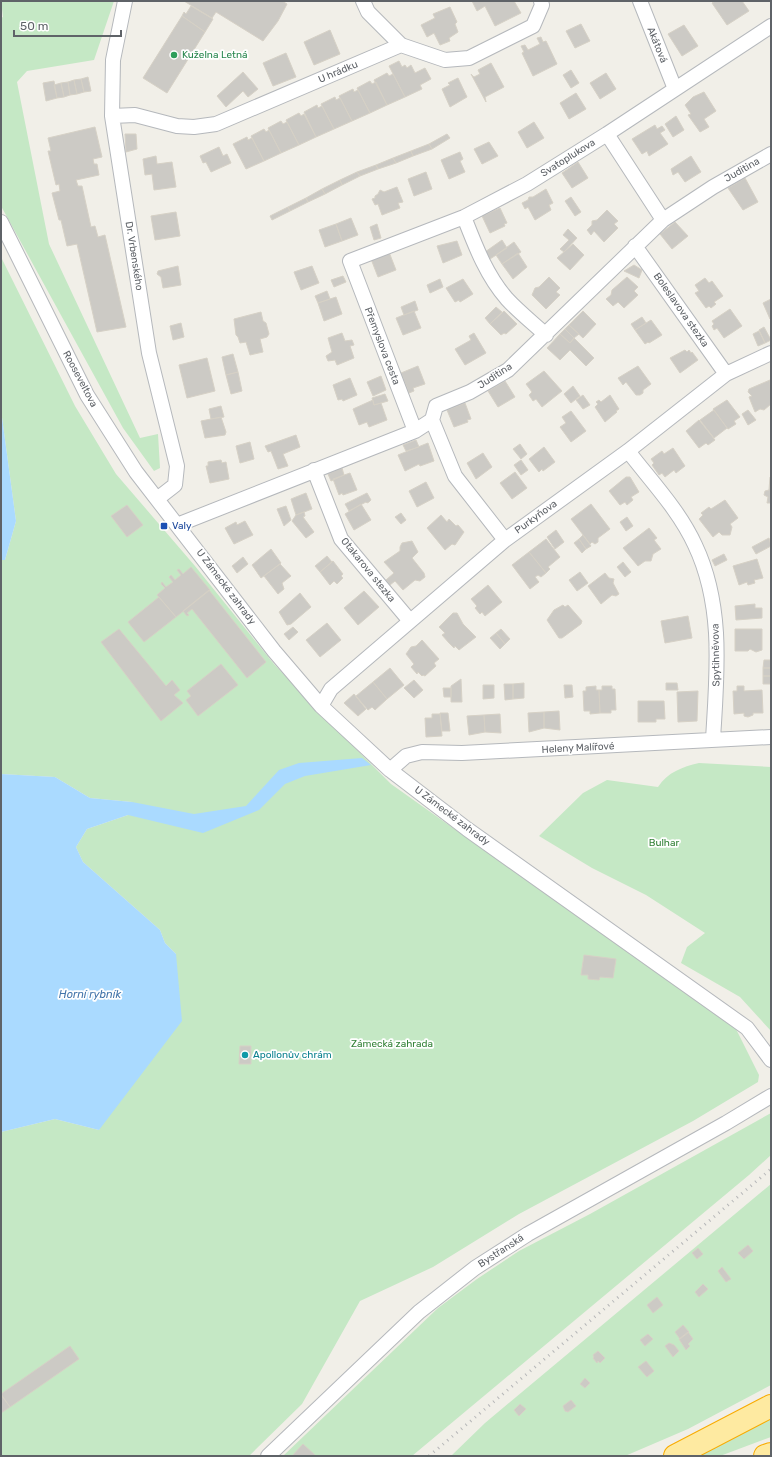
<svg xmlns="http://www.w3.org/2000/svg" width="772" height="1457" viewBox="0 0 772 1457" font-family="Rubik,sans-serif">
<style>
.green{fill:#c5e8c5}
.water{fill:#aadaff}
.building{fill:#cccac5;stroke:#d6d1c6}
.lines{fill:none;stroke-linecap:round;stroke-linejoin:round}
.minor-casing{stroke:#b5b8bc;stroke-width:16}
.trunk-casing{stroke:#f9ab00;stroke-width:24}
.minor{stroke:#fff;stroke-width:14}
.trunk{stroke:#feeaa1;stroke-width:22}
.rail{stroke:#b6b7b8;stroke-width:3;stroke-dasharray:1 5;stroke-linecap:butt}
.leisure-dot{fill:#2e9e5b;stroke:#fff;stroke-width:1.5}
.transit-dot{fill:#1a4fb4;stroke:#fff;stroke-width:1.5}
.culture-dot{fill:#0f9aa8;stroke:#fff;stroke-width:1.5}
.labels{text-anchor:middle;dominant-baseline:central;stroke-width:3.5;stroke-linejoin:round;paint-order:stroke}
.street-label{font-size:10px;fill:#5f6368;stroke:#fff}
.leisure-label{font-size:10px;fill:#27864d;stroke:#fff;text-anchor:start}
.transit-label{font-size:10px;fill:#164399;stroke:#fff;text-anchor:start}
.park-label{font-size:10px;fill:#348238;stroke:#fff}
.culture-label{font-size:10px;fill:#0d838f;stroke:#fff;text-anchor:start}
.water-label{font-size:11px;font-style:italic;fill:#4174aa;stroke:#fff}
</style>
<rect width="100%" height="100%" fill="#f1efe8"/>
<path class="green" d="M1,1H114L94,60L27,71L17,82L49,244L140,438L158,434L160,468L154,471L123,428L1,206V18L3,17Z
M1,257L75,406L116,474L195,566L274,664L322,715L391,784L736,1029L759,1075L758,1082L693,1121L519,1214L433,1267L360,1301L302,1404L249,1456H1V1132L55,1119L99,1130L176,954L165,943L160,930L83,862L76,847L87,829L128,815L132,802L90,798L55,777L1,774V560H5L16,521L1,410Z
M699,763L771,767V1031L740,997L681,963L687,947L705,933L646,895L592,868L539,836L583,793L607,780L658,787C668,772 682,767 699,763Z
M771,1113V1155L749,1175L412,1456H283L438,1308L477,1279L519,1251L590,1214Z
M771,1184V1385L688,1429L625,1456H451L485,1423Z
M771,1413V1437L720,1456H690Z"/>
<path class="water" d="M1,410L16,521L5,560H1Z
M362,758L371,765L305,776L285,784L259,810L203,833L128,815L87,829L76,847L83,862L160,930L165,943L176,954L182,1021L99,1130L55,1119L1,1132V774L55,777L90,798L132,802L194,814L246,806L279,770L299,763Z"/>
<path class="building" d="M184,1H282L287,4L278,21L263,41L216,12L212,18Z
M472,1H514L521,13L495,26L485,6L477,11Z
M715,1H742L749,11L727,25L712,3Z
M191,6L213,19L205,32L182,16L184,12L186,14Z
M450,7L457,22L455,24L458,32L449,38L450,41L440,45L434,33L427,37L421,25L435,18L433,14Z
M182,16L205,32L167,93L143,78Z
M581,24L590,41L575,48L566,31Z
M684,25L698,46L682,56L668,34Z
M330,30L340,54L314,65L304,42Z
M541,37L543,42L546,41L557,64L533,76L522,53L524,52L521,46L525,45L528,50L540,44L537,38Z
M286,53L296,77L273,86L263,63Z
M399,61L402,67L405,65L407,68L411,65L415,73L425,68L431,79L420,85L422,89L405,97L389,66Z
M491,63L504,87L485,97L486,102L471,74L474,77L480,74L478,70Z
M571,70L579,83L571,88L563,75Z
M243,72L258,89L248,97L243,91L226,107L217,96Z
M387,73L389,76L393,74L405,97L387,105L374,80Z
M606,73L616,89L600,99L590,83Z
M88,77L91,91L84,92L81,79Z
M458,78L467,97L450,107L442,89L450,85L448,83Z
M81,79L84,92L77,94L74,80Z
M74,80L77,94L70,95L68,82Z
M54,81L57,98L46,101L43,83Z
M370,81L372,84L376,82L387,105L370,113L357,88Z
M68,82L70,95L64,97L61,83Z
M61,83L64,97L57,98L54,85Z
M353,89L354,92L358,90L370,113L352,121L339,96Z
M704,92L716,111L704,119L709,127L700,132L688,115L691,114L685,105L693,97Z
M576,93L586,109L569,119L560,103Z
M335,97L336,100L340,98L352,121L334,129L321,104Z
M317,105L318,108L322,106L334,129L316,137L304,112Z
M299,113L301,116L304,114L316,137L299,145L286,120Z
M676,116L684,130L673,137L665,124Z
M281,121L283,124L287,122L299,145L281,153L268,128Z
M534,122L544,138L527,148L518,132Z
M655,125L657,129L662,126L665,130L660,133L668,144L649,156L647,151L642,154L632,139Z
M95,127L102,157L93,159L94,164H97L99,175L76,180L78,186H82L91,227L95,226L98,237L105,235L126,327L97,332L77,244L67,246L61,220H59L52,193L60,191L59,184L56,185L48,151H51L48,138Z
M264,129L266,132L269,130L281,153L264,161L251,136Z
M125,134H136L137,149L126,152Z
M447,134L450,138L432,149L429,144Z
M247,137L248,140L252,138L264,161L246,169L233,144Z
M489,142L498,156L482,164L474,149Z
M429,144L432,149L413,156L411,151Z
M219,147L223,156L227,154L231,163L211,172L206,162L203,163L200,156Z
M411,151L413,156L396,163L393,158Z
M460,152L463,159L460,161L465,172L449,179L441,160Z
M156,156L157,164L172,162L176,187L154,190L152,174L145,175L143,159Z
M691,156L701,172L685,182L678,172L673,175L671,169Z
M393,158L396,163L378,169L376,165Z
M578,162L588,178L572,188L562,173Z
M376,165L378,169L360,176L357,172Z
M357,172L360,176L342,185L340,180Z
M426,172L432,189L414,196L408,179Z
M745,178L758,202L743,210L728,188Z
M340,180L342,185L325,194L322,189Z
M397,187L403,202L398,203L400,208L382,215L378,204L375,205L372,199L375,198V196L378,194L380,190L384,192Z
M322,189L325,194L308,202L306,198Z
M546,189L553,203L549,205L551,210L535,220L528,207L525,209L522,203L528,200L529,197H533Z
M571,197L581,212L575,216L565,201Z
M306,198L308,202L290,211L288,207Z
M288,207L290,211L272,220L270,216Z
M500,208L507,223L504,224L505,226L490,233L482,216Z
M607,210L618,221L614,224L618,228L604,242L594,231L591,235L587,230L592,225V221L597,220Z
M176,212L180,236L155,240L151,216Z
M351,218L358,235L342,241L336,224Z
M675,222L688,236L672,249L660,234Z
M336,224L342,241L325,247L319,230Z
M377,224L381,238L374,240L370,227Z
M568,229L577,238L564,252L560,249L569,240L563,235Z
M502,240L507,248L490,259L485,252Z
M457,241L462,255L443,263L437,246Z
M514,242L521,252L502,264L496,255Z
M573,244L584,255L570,270L557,258Z
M389,252L396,270L378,277L371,259Z
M518,253L527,267L513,279L502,264Z
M634,265L642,270L639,278L624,271Z
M178,266L181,285L163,288L161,277L157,274L158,271Z
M312,266L319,283L301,290L294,272Z
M343,276L346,282L334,287L331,280Z
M549,277L560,288L556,292L560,295L546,309L532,295L535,288L539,287Z
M627,277L638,287L634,291L638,295L624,308L618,302L613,306L606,299L611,295L612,290Z
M705,278L709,283L712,281L723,296L714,302L716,304L711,308L709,306L706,308L695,293L699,291L695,285Z
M440,279L443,287L430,293L427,285Z
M463,279L473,294L460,302L459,300L455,302L446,288Z
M327,291L330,299L318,303L315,296Z
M336,297L342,314L324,321L318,303Z
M771,299V319H770L763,303Z
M415,301L418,310L404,315L401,307Z
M496,307L502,312L490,324L485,318Z
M730,309L742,326L724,338L717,328L714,330L712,326L714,324L712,321Z
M414,311L421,328L403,335L396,318Z
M504,311L517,324L506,334L504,333L501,335L490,324Z
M583,311L596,324L583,338L569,325Z
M261,312L263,321L266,323L269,334L267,337L260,339L263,352L250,355L246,342L240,343L238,337L236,335L234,319Z
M642,317L646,323L635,330L631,324Z
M651,320L662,335L649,343L648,342L645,344L635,330Z
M181,323L184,337L173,340L170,326Z
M569,325L579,334L574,338L565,329Z
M764,327L771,340L765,343L759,330Z
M565,329L574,338L570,343L560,334Z
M759,331L765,343L758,346L753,334Z
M342,333L345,341L352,340L354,345L350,346L354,358L337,365L335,360L328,361L326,356L332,352L328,338Z
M474,333L486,353L465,365L455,349L471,340L469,336Z
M560,334L570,343L574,338L594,358L586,366L570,350L560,360L547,348Z
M685,350L687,352L689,350L691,353L692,352L698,360L680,373L670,358Z
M233,354L238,372L226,375L222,357Z
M207,358L215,391L187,398L179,365Z
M418,366L425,384L413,388L414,391L409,393L401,373Z
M638,366L651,384L643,390V393L640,395H636L626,382L623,385L618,378Z
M544,371L562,391L542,407L536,399L533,401L529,395L532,392L526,384Z
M238,372L242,391L231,394L226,375Z
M381,376L386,390L373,396L367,382Z
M350,378L357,395L343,401L342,399L338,400L333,385Z
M770,380L771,404L764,410L760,409L755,412L749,397L752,396L748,392L749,389Z
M505,381L515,397L498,407L488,391Z
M573,386L580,396L571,403L564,394Z
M385,394L388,401L374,405L372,398Z
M583,395L590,405L583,409L576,400Z
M610,395L619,409L616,411L617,412L605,422L595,407L598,404L596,402L599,400L601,402Z
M373,400L374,405L381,403L387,420L369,427L367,422L359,425L353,409Z
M727,400L740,417L734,421L736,424L728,429L713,409Z
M465,403L471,419L467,420L468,422L454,427L447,410Z
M221,406L224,417L211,419L209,409Z
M714,410L727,428L714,438L700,420Z
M748,410L756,420L748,425L742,414Z
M571,411L586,431L571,442L560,427L566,423L562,417Z
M221,417L226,432L225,435L205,438L201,421Z
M699,420L715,440L708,445L706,443L699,448L686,431Z
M296,435L300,447L283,454L288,466L278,469L271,451L268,452L265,446Z
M416,440L419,447L406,451L403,445Z
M250,442L254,459L240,463L236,446Z
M428,443L434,461L420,466L419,464L405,471L398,455Z
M520,444L527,454L521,459L513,449Z
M544,447L555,462L543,471L542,469L539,472L529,459Z
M673,448L685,466L676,473L674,470L665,477L662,473L659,475L652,465L654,463L651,459L662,451L664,454Z
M483,453L492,467L476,479L467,463Z
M221,460L222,463L226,462L229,479L210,483L206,466H208V462Z
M521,460L528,470L521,475L514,465Z
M342,468L344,475L331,481L328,474Z
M515,472L527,488L512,499L500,483Z
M350,473L357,490L343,495L342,493L339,495L333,479Z
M626,477H630L639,492L631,497L633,500L627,505L625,502L620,505L609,491Z
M770,477H771V503H767L768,497L764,495L765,491L769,490Z
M426,482L434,498L417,507L409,491Z
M306,493L312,509L296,515L291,499Z
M367,493L371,500L369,502L367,503L366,502L349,511L345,504Z
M725,500L738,518L730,524L732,527L730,535H722L719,532L713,537L699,519L703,515L701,513L709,507L711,509Z
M361,504L371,520L354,530L345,514Z
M591,504L610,529L598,538V542L595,544L592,542L590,544L571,519Z
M127,505L143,525L127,537L111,516Z
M286,506L291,520L284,526L277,509Z
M304,512L305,516L303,517L314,532L306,538L292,521L296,515Z
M401,513L406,520L401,524L395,517Z
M441,515L447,522L449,519L456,526L458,525L464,532L455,545L452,544L445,550L427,528Z
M627,517L633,526L626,531L620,522Z
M245,521L253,535L234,544L225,528L236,522L237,525Z
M649,528L657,538L654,540L661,549L653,554L651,561H645L638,566L623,548Z
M556,530L564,542L555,549L547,537Z
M583,535L591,546L586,549L579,539Z
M769,538L771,546L756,554L752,547Z
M546,539L560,557L548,567L550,569L546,573L529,552Z
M579,539L586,549L582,553L574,543Z
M412,541L418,552L412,558L424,573L425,577L420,581L415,580L403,590L395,581L390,585L386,580L394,573L384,562L400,551V547L402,543Z
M271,549L281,563L261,578L252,565Z
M529,552L546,573L541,577L538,575L535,577L539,582L530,589L512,565Z
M724,554L727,560L715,566L712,560Z
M327,556L332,562L320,572L315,566Z
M243,557L248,564L237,573L232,566Z
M757,559L763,578L754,580L755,583L748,585L747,582L739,585L733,566Z
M333,561L343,574L341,576L343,578L337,584L334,581L330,585L320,572Z
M623,562L631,572L625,577L617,567Z
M280,564L291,576L282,583L284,589L278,594L264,576Z
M191,567L210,590L176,617L157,595L165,588L161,584L162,582L166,587L173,582L169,577L171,575L175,580L181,575L177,570L179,569L183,574Z
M580,572L588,583L577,591L569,580Z
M605,573L609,578L614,579L613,583L619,594L616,596L612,595L601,604L588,586Z
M488,585L502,602L485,616L482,612L480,614L475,608L477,606L471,599Z
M209,590L266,662L247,678L192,609L187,613L189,615L187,616L183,611Z
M364,591L379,607L358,625L344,608Z
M300,593L311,607L291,624L287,625L279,612Z
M159,597L176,617L144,642L128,622Z
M755,604V608H762V618L736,620L735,606Z
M563,605L565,607L568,605L582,621L581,624L562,638H559L547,620L554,610Z
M453,613H457L463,624L476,637L459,650L455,646L454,648L449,643L442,635L445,633L439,627Z
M688,616L692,638L665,643L661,621Z
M327,623L341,640L320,657L306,640Z
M293,627L298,632L289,640L284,634Z
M119,629L166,686L172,680L180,690L174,695L183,703L161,721L101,642Z
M501,629L510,639L505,644L496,633Z
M735,629H762V650L756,652L750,649L748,651H735Z
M496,633L505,644L500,649L490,638Z
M422,640L439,659L434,663L436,666L425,676L423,675L422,676L418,672L417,674L411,667L414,664L406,654L411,647L416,646Z
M764,660H771V668H763Z
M221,664L238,685L198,716L186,700L191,696L187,691Z
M390,668L404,685L387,699L373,682Z
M763,668H771V676H763Z
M763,676H771V684H763Z
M461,679L462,702H451V686Z
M414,680L423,690L414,698L404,688Z
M373,682L387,699L375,710L372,707L368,710L356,696Z
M524,683V698L513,699V684Z
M666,683H677L678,690H666Z
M504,684H513V699L505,700Z
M483,685H494V698L483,699Z
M564,685H572L573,697L565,698Z
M596,686V690H599L600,713L590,714V711H584L583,691H586V687Z
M602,686H612V689H615L616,710H611V713H600L599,690H602Z
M737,686H744V691L762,690L763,713H753V715L748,717L744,716V713L734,714L733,691H737Z
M443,688H451V697H444Z
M698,691L697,721L678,722L677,692Z
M354,694L366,709L358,716L344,703Z
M638,701H664L665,719H656V722H638Z
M559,711L560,730L544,728V712Z
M544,712V728L529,732L528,713Z
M440,713H448L450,731H442Z
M432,714H440L442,736L426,737L425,718H432Z
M500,714L501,733L485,732L484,715Z
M484,715L485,732L469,735L467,716Z
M584,955L616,959L613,978L600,977L599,980L588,979V975H581Z
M240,1046H251V1064H239Z
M748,1245L753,1251L744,1259L738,1253Z
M698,1248L703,1254L697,1259L692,1253Z
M722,1267L731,1279L726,1282L718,1271Z
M703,1284L708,1289L699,1297L695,1292Z
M657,1297L663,1305L653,1313L647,1305Z
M683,1325L689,1332L680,1339L675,1332Z
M688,1332L693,1339L688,1344L690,1346L686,1350L679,1339Z
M648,1334L653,1339L645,1346L640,1340Z
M669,1343L674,1345L679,1351L673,1357L665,1346Z
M70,1346L79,1359L10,1407L1,1394Z
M598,1351L605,1358L600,1363L598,1361L597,1363L593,1358L594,1357L593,1355Z
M646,1361L654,1371L647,1377L638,1367Z
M585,1378L590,1383L585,1388L580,1384Z
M1,1395L10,1407L1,1413Z
M571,1400L576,1406L568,1412L565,1411L563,1406Z
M520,1404L526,1409L519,1416L514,1410Z
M303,1444L316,1456H292Z"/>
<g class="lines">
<defs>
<path id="minor" d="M125,1L113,60L112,116L149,353L177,466L175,485L157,499
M363,1L368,12L401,45
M640,1L675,89
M112,116L135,115L177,126L194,127L216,124L401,45L445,60L469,58L533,26L542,5L541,1
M607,134L663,220
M464,217C475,245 486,275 507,299C519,312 533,323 546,335
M1,222L87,395L136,472L274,651L321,706L390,770L467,829L747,1028L771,1060
M635,246L726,374
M432,420L455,476L505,540
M415,431L350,261L464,217L527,184L607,134L771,26
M628,451C651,481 679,510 695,545C724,606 717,673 713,739
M314,470L341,539L410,621
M177,525L415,431L432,420L436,406L470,392L508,370L663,220L713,187L771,154
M321,706L331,689L505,540L628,451L726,374L771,353
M390,770L406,756L422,752L462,753L771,737
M268,1456L419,1312L475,1268L528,1234L726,1123L771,1096"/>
<path id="trunk" d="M675,1456L771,1406
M765,1456L771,1454"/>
</defs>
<use href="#minor" class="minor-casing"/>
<use href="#trunk" class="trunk-casing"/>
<use href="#minor" class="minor"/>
<use href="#trunk" class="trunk"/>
<path class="rail" d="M429,1456L771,1169"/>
</g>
<circle class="leisure-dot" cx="174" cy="55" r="4"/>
<rect class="transit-dot" x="160" y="522" width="8" height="8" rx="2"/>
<circle class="culture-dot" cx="245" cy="1055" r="4"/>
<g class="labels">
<g class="street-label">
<text transform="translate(657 45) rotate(68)">Akátová</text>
<text transform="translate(338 72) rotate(-23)">U hrádku</text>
<text transform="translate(568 158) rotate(-32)">Svatoplukova</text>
<text transform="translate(742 170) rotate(-30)">Juditina</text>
<text transform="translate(134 256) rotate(81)">Dr. Vrbenského</text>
<text transform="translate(681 310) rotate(55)">Boleslavova stezka</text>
<text transform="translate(382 346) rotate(69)">Přemyslova cesta</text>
<text transform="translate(495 376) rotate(-33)">Juditina</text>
<text transform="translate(80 379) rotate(62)">Rooseveltova</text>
<text transform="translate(536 517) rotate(-36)">Purkyňova</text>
<text transform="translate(368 570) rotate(51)">Otakarova stezka</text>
<text transform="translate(226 587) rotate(53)">U Zámecké zahrady</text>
<text transform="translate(716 655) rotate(-91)">Spytihněvova</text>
<text transform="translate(578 748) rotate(-3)">Heleny Malířové</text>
<text transform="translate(452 816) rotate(37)">U Zámecké zahrady</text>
<text transform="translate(501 1251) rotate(-33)">Bystřanská</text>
</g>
<g class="leisure-label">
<text x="182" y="55">Kuželna Letná</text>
</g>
<g class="transit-label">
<text x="172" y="526">Valy</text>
</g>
<g class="park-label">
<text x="664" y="843">Bulhar</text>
<text x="392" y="1044">Zámecká zahrada</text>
</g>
<g class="culture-label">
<text x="253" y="1055">Apollonův chrám</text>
</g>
<g class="water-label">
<text x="90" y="994">Horní rybník</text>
</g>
</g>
<rect width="772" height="1457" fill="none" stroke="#5f6368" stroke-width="4"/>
<path d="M14 30v6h107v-6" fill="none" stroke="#5f6368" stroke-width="2"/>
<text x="20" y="30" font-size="12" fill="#5f6368" stroke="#ffffff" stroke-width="3" paint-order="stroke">50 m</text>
</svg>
